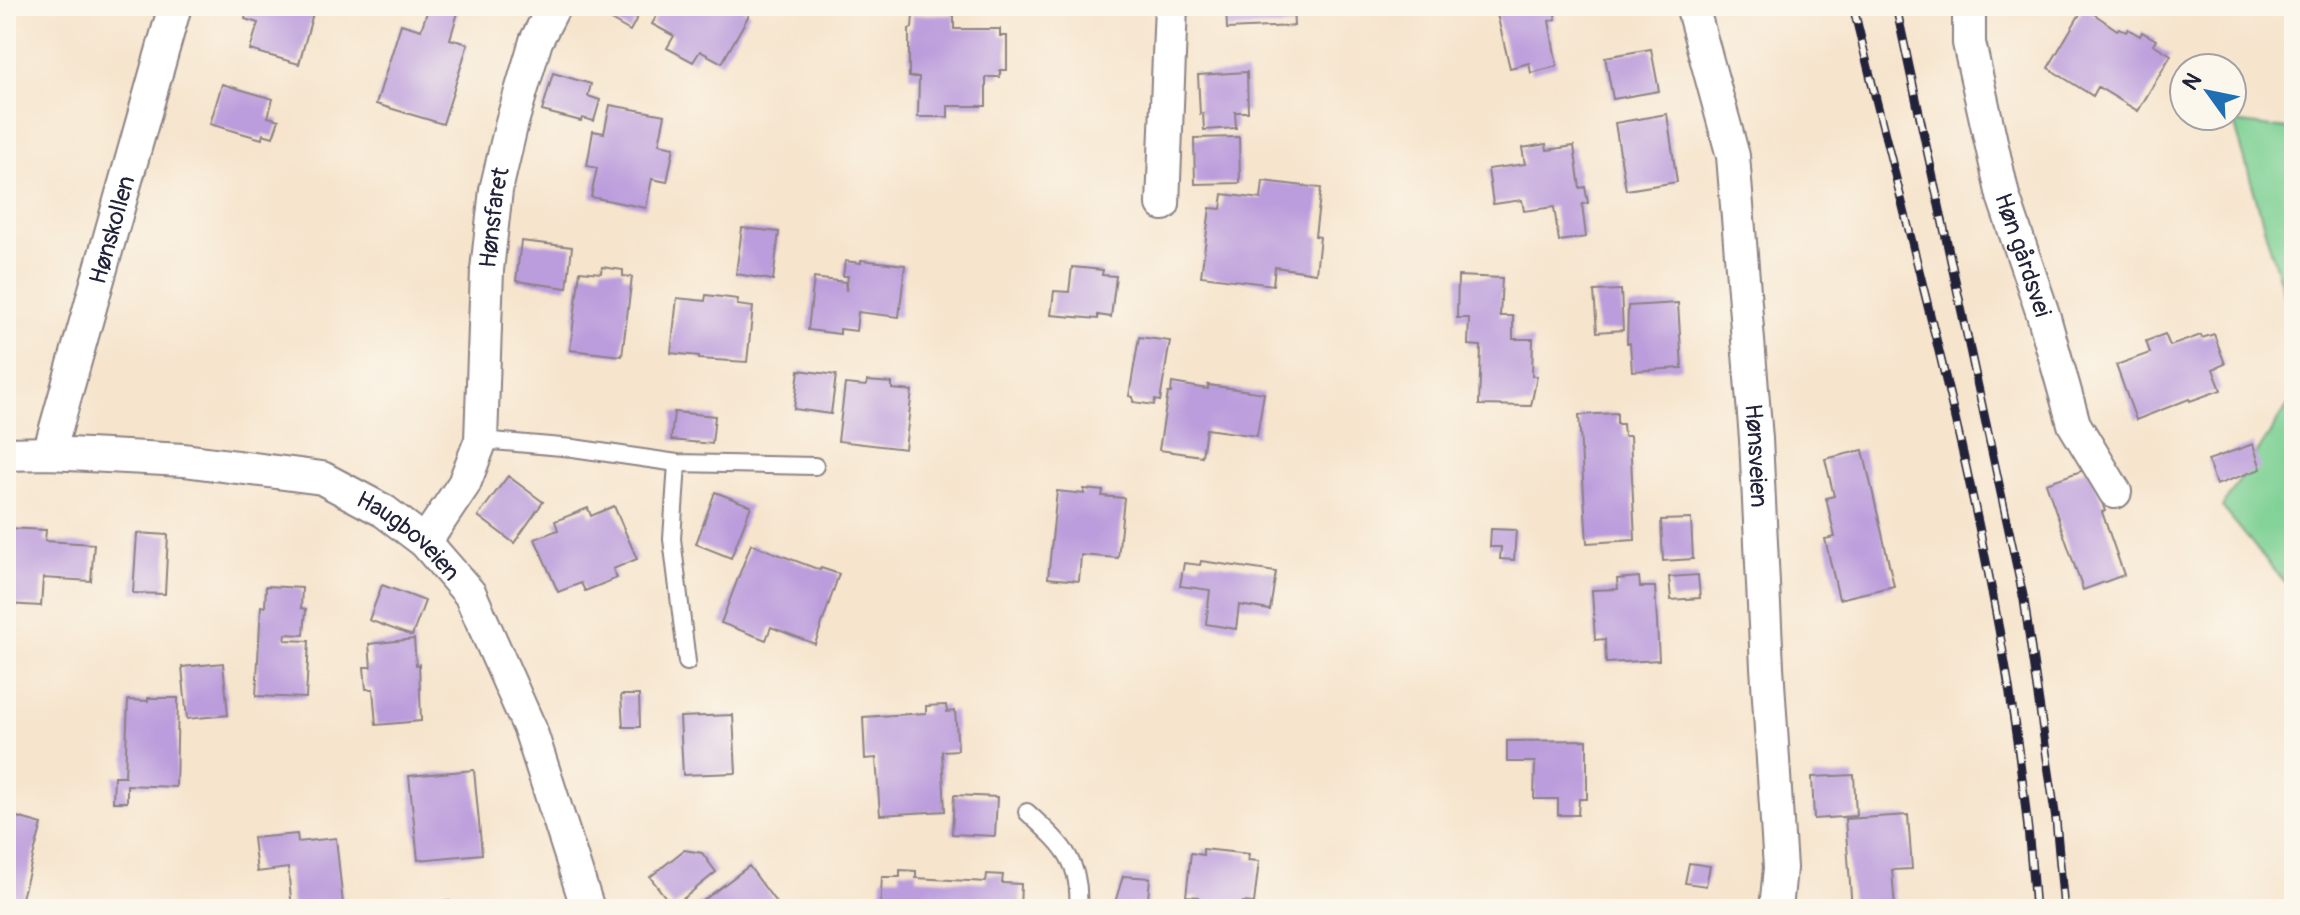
<svg xmlns="http://www.w3.org/2000/svg" width="2300" height="915" viewBox="0 0 2300 915" font-family="Pangolin,sans-serif">
<style>
.green{fill:#7bd093;stroke:#4e7967;stroke-width:2}
.building{fill:#bb9cdc}
.lines{fill:none;stroke-linecap:round;stroke-linejoin:round}
.service-casing{stroke:#8c8384;stroke-width:20}
.minor-casing{stroke:#8c8384;stroke-width:36}
.service{stroke:#fff;stroke-width:16}
.minor{stroke:#fff;stroke-width:32}
.rail-casing{stroke:#22223b;stroke-width:9}
.rail{stroke:#fbf7ec;stroke-width:6;stroke-dasharray:18;stroke-linecap:butt}
.labels{text-anchor:middle;dominant-baseline:central;stroke-width:7;stroke-linejoin:round;paint-order:stroke}
.street-label{font-size:24px;fill:#22223b;stroke:#fbf7ec}
</style>
<rect width="100%" height="100%" fill="#fbf7ec"/>
<filter id="ink" filterUnits="userSpaceOnUse"><feTurbulence type="fractalNoise" baseFrequency=".0125" numOctaves="2"/><feDisplacementMap in="SourceGraphic" scale="16" xChannelSelector="R" yChannelSelector="G"/><feConvolveMatrix kernelMatrix="1 2 1 2 8 2 1 2 1" color-interpolation-filters="sRGB"/></filter>
<filter id="wash" filterUnits="userSpaceOnUse"><feTurbulence type="fractalNoise" baseFrequency=".006" numOctaves="4" result="noise"/><feDisplacementMap in="SourceGraphic" scale="32" xChannelSelector="R" yChannelSelector="G"/><feGaussianBlur stdDeviation="1.8" result="paint"/><feColorMatrix in="noise" values="0 0 0 0 0 0 0 0 0 0 0 0 0 0 0 0 0 1.4 0 .05"/><feComposite in="paint" operator="in"/></filter>
<g filter="url(#wash)">
<rect width="100%" height="100%" fill="#f6e4cc"/>
<path class="green" d="M2234,122L2294,130V330Z
M2294,396V594L2222,507Z"/>
<g id="blocks">
<path class="building" d="M248,6H315L299,64L250,50L258,23L245,19Z
M429,6H460L450,39L468,44L443,124L376,104L401,24L421,30Z
M600,6H644L630,31L597,12Z
M662,6H738L750,13L722,63L700,51L693,62L667,48L674,36L652,24Z
M1226,6H1293L1294,26L1227,29Z
M1495,6H1553L1556,19L1549,21L1557,66L1531,73L1529,63L1510,68Z
M2084,7L2117,30L2119,28L2126,32L2128,29L2140,36L2142,32L2156,40L2153,44L2171,55L2138,111L2098,87L2093,96L2048,68Z
M913,15H954V29H1000V36H1007V70H1000V77H986V106H948V117H918L919,77H909V29L912,28Z
M1651,49L1659,91L1613,99L1605,57Z
M1247,72L1248,112H1235L1236,128L1204,130L1203,113L1200,114L1198,75Z
M553,73L591,84L588,96L600,100L594,121L582,118L581,121L542,111Z
M222,84L273,99L268,117L279,120L273,137L263,134L262,139L210,124Z
M610,105L665,115L659,144L674,147L667,182L652,179L646,208L591,197L597,168L587,166L593,131L604,133Z
M1667,114L1677,182L1626,190L1615,123Z
M1239,137L1240,183L1195,184L1194,138Z
M1546,144L1547,150L1574,146L1580,188L1585,187L1588,203L1582,204L1586,237L1559,241L1554,207L1524,211L1522,200L1493,204L1488,169L1525,164L1522,148Z
M1263,181L1321,188L1315,236L1320,237L1316,273L1275,267L1273,285L1201,276L1210,208L1221,209L1223,194L1261,199Z
M742,228L779,232L773,280L736,274Z
M521,241L572,247L567,288L516,281Z
M861,260L905,265L899,317L858,312L856,331L840,329V334L808,330L814,278L845,282L846,291L848,276H843L845,261L861,263Z
M602,267L623,270V276L632,277L622,356L570,350L580,271L601,273Z
M1072,267L1103,270L1102,275L1116,276L1111,317L1098,315V319L1051,315L1054,291L1069,292Z
M1458,276L1502,278L1500,316H1513V339H1533L1532,376H1537L1531,406L1479,405L1481,346L1468,345L1469,318H1457Z
M1621,290L1623,330L1597,332L1594,291Z
M706,295L738,299L737,305L753,307L747,362L699,359V356L671,353L677,298L705,301Z
M1678,303L1682,368L1632,371L1630,343H1627L1628,306Z
M2165,334L2170,346L2201,335L2202,338L2214,334L2225,364L2213,369L2221,390L2190,401L2189,399L2136,420L2116,365L2150,353L2146,341Z
M1139,337L1170,341L1160,401L1155,400L1154,405L1133,402V397L1129,396Z
M799,370L836,375L831,414L794,409Z
M867,381L892,383V389L912,391L905,449L838,441L845,384L866,386Z
M1172,383L1208,389V385L1264,393L1257,436L1206,429L1202,456L1159,450L1168,393H1171Z
M674,412L715,416L712,444L671,440Z
M1617,413V424H1623L1624,436H1630L1635,540L1587,543L1579,415Z
M2253,444L2261,469L2216,485L2208,460Z
M1863,450L1894,586L1839,599L1825,539L1835,537L1826,498L1834,496L1825,459Z
M2090,468L2105,511L2102,512L2124,575L2083,590L2046,483Z
M508,476L543,502L514,543L478,516Z
M1084,489L1103,491L1102,496L1124,498L1118,558L1081,555L1079,581L1048,578L1057,491L1084,494Z
M715,492L751,506L731,558L696,544Z
M614,506L637,559L613,569L617,578L585,591L581,583L558,592L535,539L558,530L555,521L588,508L591,516Z
M1691,519L1693,559L1663,561L1661,520Z
M6,528L46,530L45,541L94,544L91,581L43,578L41,606L6,604Z
M1491,529L1516,530L1514,560L1500,559L1501,547H1490Z
M137,533L168,535L165,594L133,593Z
M751,544L820,570L821,568L839,574L815,644L771,627L766,640L721,623Z
M1201,561L1276,572L1270,610L1239,605L1236,629L1206,624L1210,590L1180,586L1184,563L1200,565Z
M1698,575L1700,598L1671,600L1669,577Z
M1639,577L1640,587H1655L1659,660L1606,663L1605,639L1595,640L1592,590L1618,589L1617,579Z
M382,585L425,601L412,636L369,620Z
M266,586L302,588L301,608L306,609L304,635L286,634L285,640L309,641L306,698L256,696L261,606L265,607Z
M414,639L416,665L419,664L421,721L376,725L373,689H366L364,667H371L369,644Z
M223,663L228,715L187,719L182,667Z
M621,695H639L640,727H623Z
M148,698H178L176,787L127,785V802H113L114,776H125L128,700L148,701Z
M946,705L947,712L955,711L958,750L942,751L945,811L880,815L876,758L865,759L863,717L926,713V706Z
M733,715L736,773L683,775L680,717Z
M1587,740V799H1579L1578,815H1558V799H1534L1535,762H1507V741Z
M474,770L482,854L418,860L409,776Z
M1854,775L1856,816L1814,819L1812,777Z
M954,795L997,797L995,836L952,834Z
M6,814L42,824L19,909L6,908Z
M1908,815L1912,869L1892,870L1895,909H1852L1845,819Z
M297,834L298,842L336,838L343,904L336,905V909H292L288,868L257,872L253,838Z
M1203,849L1249,854L1248,860L1259,861L1254,903L1243,902L1242,909H1196L1198,897L1186,896L1191,853L1203,855Z
M684,850L702,853L716,872L673,907L650,877Z
M1689,863L1710,866L1706,886L1685,883Z
M749,866L780,908L692,909Z
M900,870L916,871V878L986,882L987,874L1003,875L1002,883L1021,884L1020,909H880L882,877H900Z
M1123,876L1150,878L1147,909H1113Z
M450,901L451,909H411V906Z"/>
</g>
</g>
<g filter="url(#ink)">
<use href="#blocks" fill-opacity="0" stroke="#8c8384" stroke-width="2"/>
<g class="lines">
<defs>
<path id="service" d="M481,440L573,448L677,463L815,466
M677,463L672,539L687,662
M1027,812C1060,843 1082,859 1078,909"/>
<g id="minor">
<path id="s1" d="M1692,6L1733,156L1756,439L1767,667L1780,868L1776,909"/>
<path id="s2" d="M1969,6V43L2003,196L2043,314L2074,424L2115,492"/>
<path d="M1163,204L1171,6"/>
<path id="s3" d="M49,453L175,6"/>
<path id="s4" d="M6,454L49,453L184,460L322,478L384,511L425,542L470,594L530,729L588,909"/>
<path id="s5" d="M425,542L464,484L481,440L487,270L496,190L512,122L536,41L554,6"/>
</g>
</defs>
<use href="#service" class="service-casing"/>
<use href="#minor" class="minor-casing"/>
<use href="#service" class="service"/>
<use href="#minor" class="minor"/>
<defs>
<path id="rail" d="M1853,6C1925,304 2014,602 2035,909
M1896,6L2024,600L2056,820L2064,909"/>
</defs>
<use href="#rail" class="rail-casing"/>
<use href="#rail" class="rail"/>
</g>
</g>
<g class="labels">
<g class="street-label">
<text stroke="none"><textPath href="#s5" startOffset="340">Hønsfaret</textPath></text>
<text stroke="none"><textPath href="#s3" startOffset="232">Hønskollen</textPath></text>
<text stroke="none"><textPath href="#s2" startOffset="256">Høn gårdsvei</textPath></text>
<text stroke="none"><textPath href="#s1" startOffset="456">Hønsveien</textPath></text>
<text stroke="none"><textPath href="#s4" startOffset="422">Haugboveien</textPath></text>
</g>
</g>
<rect width="2300" height="915" fill="none" stroke="#fbf7ec" stroke-width="32"/>
<g transform="translate(2208 92) rotate(303)"><circle r="38" fill="#fbf7ec" stroke="#a4a2a5" stroke-width="2"/>
<path d="M0-6L14 30L0 20L-14 30Z" fill="#1f6fb2"/>
<text y="-12" font-size="22" font-weight="bold" text-anchor="middle" fill="#22223b">N</text>
</g>
</svg>
